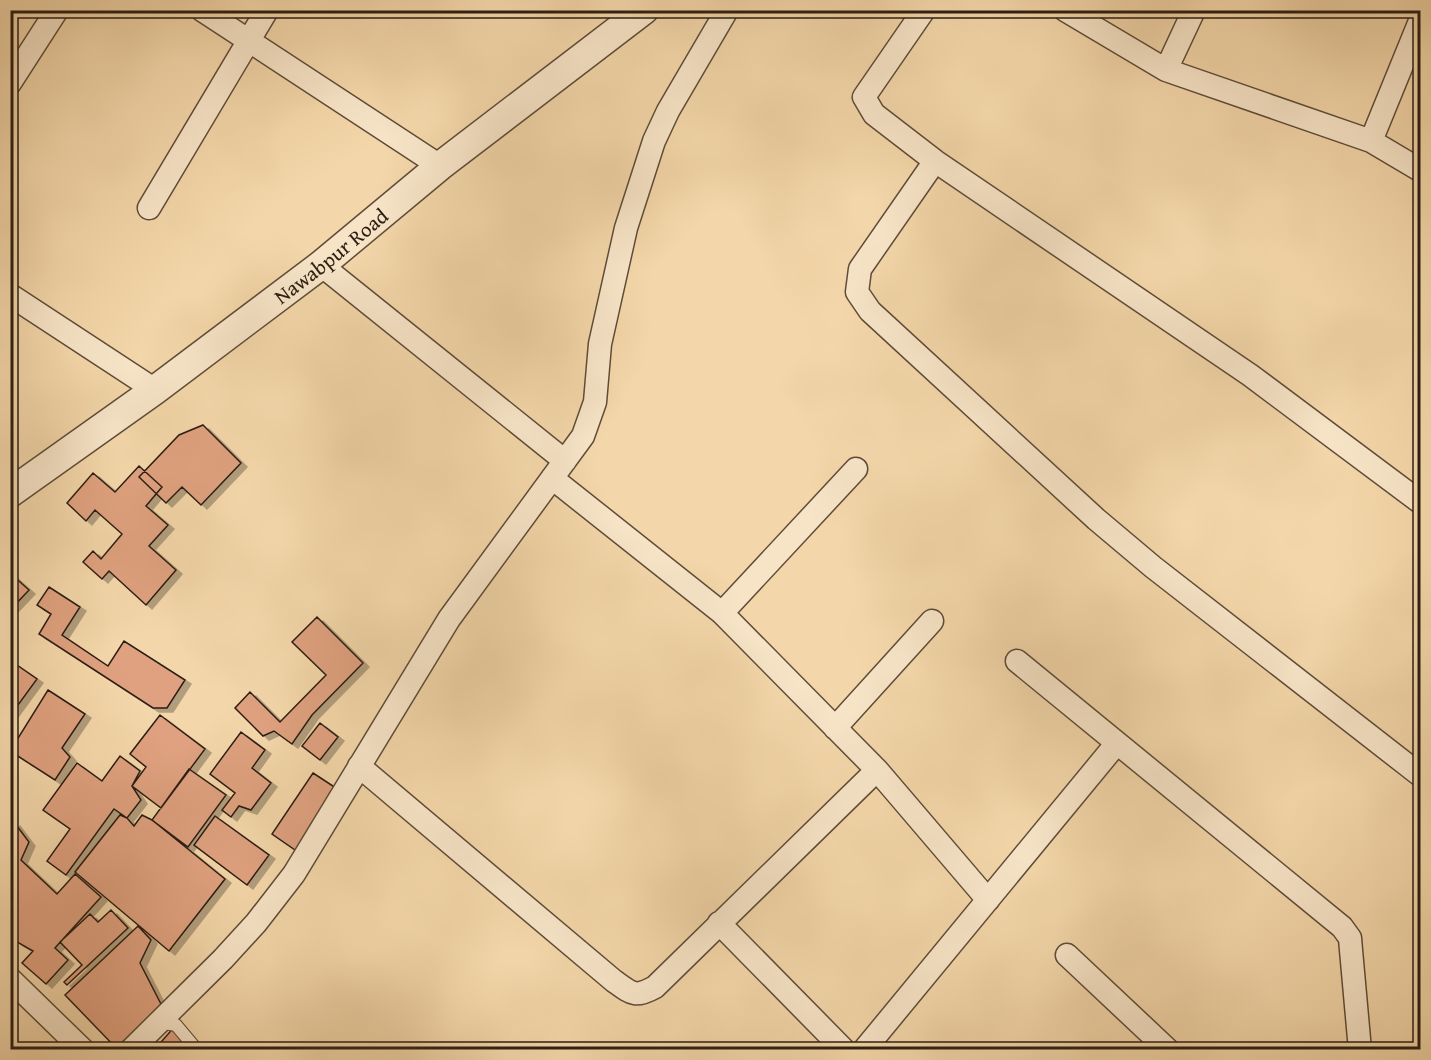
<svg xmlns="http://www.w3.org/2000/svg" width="1431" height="1060" viewBox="0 0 1431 1060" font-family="'Gentium Book Plus',serif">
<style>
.building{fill:#dfa17f;stroke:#2c1e13;stroke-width:1.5;filter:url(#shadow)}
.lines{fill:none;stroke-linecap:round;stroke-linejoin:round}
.service-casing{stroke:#5e4c38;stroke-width:14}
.minor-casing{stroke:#5e4c38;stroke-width:25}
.tertiary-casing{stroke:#5e4c38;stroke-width:31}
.service{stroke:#f7e4c7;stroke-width:12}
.minor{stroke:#f7e4c7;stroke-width:22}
.tertiary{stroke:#f7e4c7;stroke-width:28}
.labels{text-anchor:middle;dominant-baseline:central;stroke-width:5;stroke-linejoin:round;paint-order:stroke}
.street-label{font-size:21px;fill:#2c1e13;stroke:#f7e4c7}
</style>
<defs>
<filter id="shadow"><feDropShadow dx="6" dy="4" stdDeviation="0" flood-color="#0004"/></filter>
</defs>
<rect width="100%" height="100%" fill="#f3d6a9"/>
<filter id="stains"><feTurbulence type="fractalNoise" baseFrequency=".00333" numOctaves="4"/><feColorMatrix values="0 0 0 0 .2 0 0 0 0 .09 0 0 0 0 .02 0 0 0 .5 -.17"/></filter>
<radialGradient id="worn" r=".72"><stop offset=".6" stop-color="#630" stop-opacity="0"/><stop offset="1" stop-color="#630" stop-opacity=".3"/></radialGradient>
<path class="building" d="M203,425L241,463L201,505L182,487L166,503L139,477L179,435Z
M139,466L162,487L146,506L168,525L149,546L176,570L146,605L109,571L102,579L83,562L93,551L101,559L122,534L95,510L86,521L67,503L93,473L115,492Z
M10,573L29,590L10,610Z
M49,587L80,607L62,635L108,666L124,641L185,680L167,708H153L39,634L51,614L37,605Z
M317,617L363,663L312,715L292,744L274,731L263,736L235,708L250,692L280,722L326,675L292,642Z
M14,663L37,679L10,716V667Z
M48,690L85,714L62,748L70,757L55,780L10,751Z
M160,715L205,749L161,808L132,786L146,767L130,754Z
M320,723L338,737L320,760L302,746Z
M241,732L265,750L252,768L271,783L251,810L239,806L231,817L222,810L235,793L210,774Z
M120,756L140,771L132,786L141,800L127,818L114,809L66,875L47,861L70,829L43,810L77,763L102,781Z
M189,769L226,795L188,847L152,820Z
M313,773L339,790L298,852L272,834Z
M120,815L127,818L134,826L142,815L152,820L225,879L169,951L75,872Z
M215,816L269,855L247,885L194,845Z
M14,822L29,842L21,860L57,894L75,874L101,897L55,948L68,960L46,984L22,963L33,951L17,942L10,935V825Z
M111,910L128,928L67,985L64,982L82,965L60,942L90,914L98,922Z
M138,926L151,940L140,963L163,1008L118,1050L65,995Z
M176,1025L204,1050H154Z
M10,1045L44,1049L45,1050H10Z"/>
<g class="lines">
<defs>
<path id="service" d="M159,1022L176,1025L197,1050"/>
<path id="minor" d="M202,10L440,166
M924,10L864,97L874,114L935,161L1250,375L1420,502
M1065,10L1166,70L1371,141L1420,170
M1166,70L1194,10
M10,83L57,10
M1371,141L1420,21
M935,161L860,269L857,292L870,311L1096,519L1153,567L1420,775
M149,208L267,10
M321,265L565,461
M10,295L155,390
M552,478L722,613L877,770L988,900
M722,613L856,469
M1017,661L1342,927L1350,938L1351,950L1360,1050
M835,728L932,621
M359,766L614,981C632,994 635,998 655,987L877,770
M719,923L844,1050
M1067,955L1168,1050
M10,979L83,1050
M131,1050L223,959L256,923L294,874L449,619L583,436L595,402L600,344L626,228L654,141L668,111L727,10
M864,1050L1117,743"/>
<g id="tertiary">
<path id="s1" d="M10,493L155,390L321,265L440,166L644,10"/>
</g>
</defs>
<use href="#service" class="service-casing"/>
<use href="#minor" class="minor-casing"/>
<use href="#tertiary" class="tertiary-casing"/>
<use href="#service" class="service"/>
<use href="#minor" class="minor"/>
<use href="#tertiary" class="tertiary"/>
</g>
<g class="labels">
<g class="street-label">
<text stroke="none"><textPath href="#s1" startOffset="399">Nawabpur Road</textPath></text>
</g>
</g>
<rect width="1431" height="1060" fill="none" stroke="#f3d6a9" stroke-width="36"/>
<rect x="12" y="12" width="1407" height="1036" fill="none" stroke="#2c1e13" stroke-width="3"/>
<rect x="18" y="18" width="1395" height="1024" fill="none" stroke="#2c1e13" stroke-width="1.5"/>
<rect width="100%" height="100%" filter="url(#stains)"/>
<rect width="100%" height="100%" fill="url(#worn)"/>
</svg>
